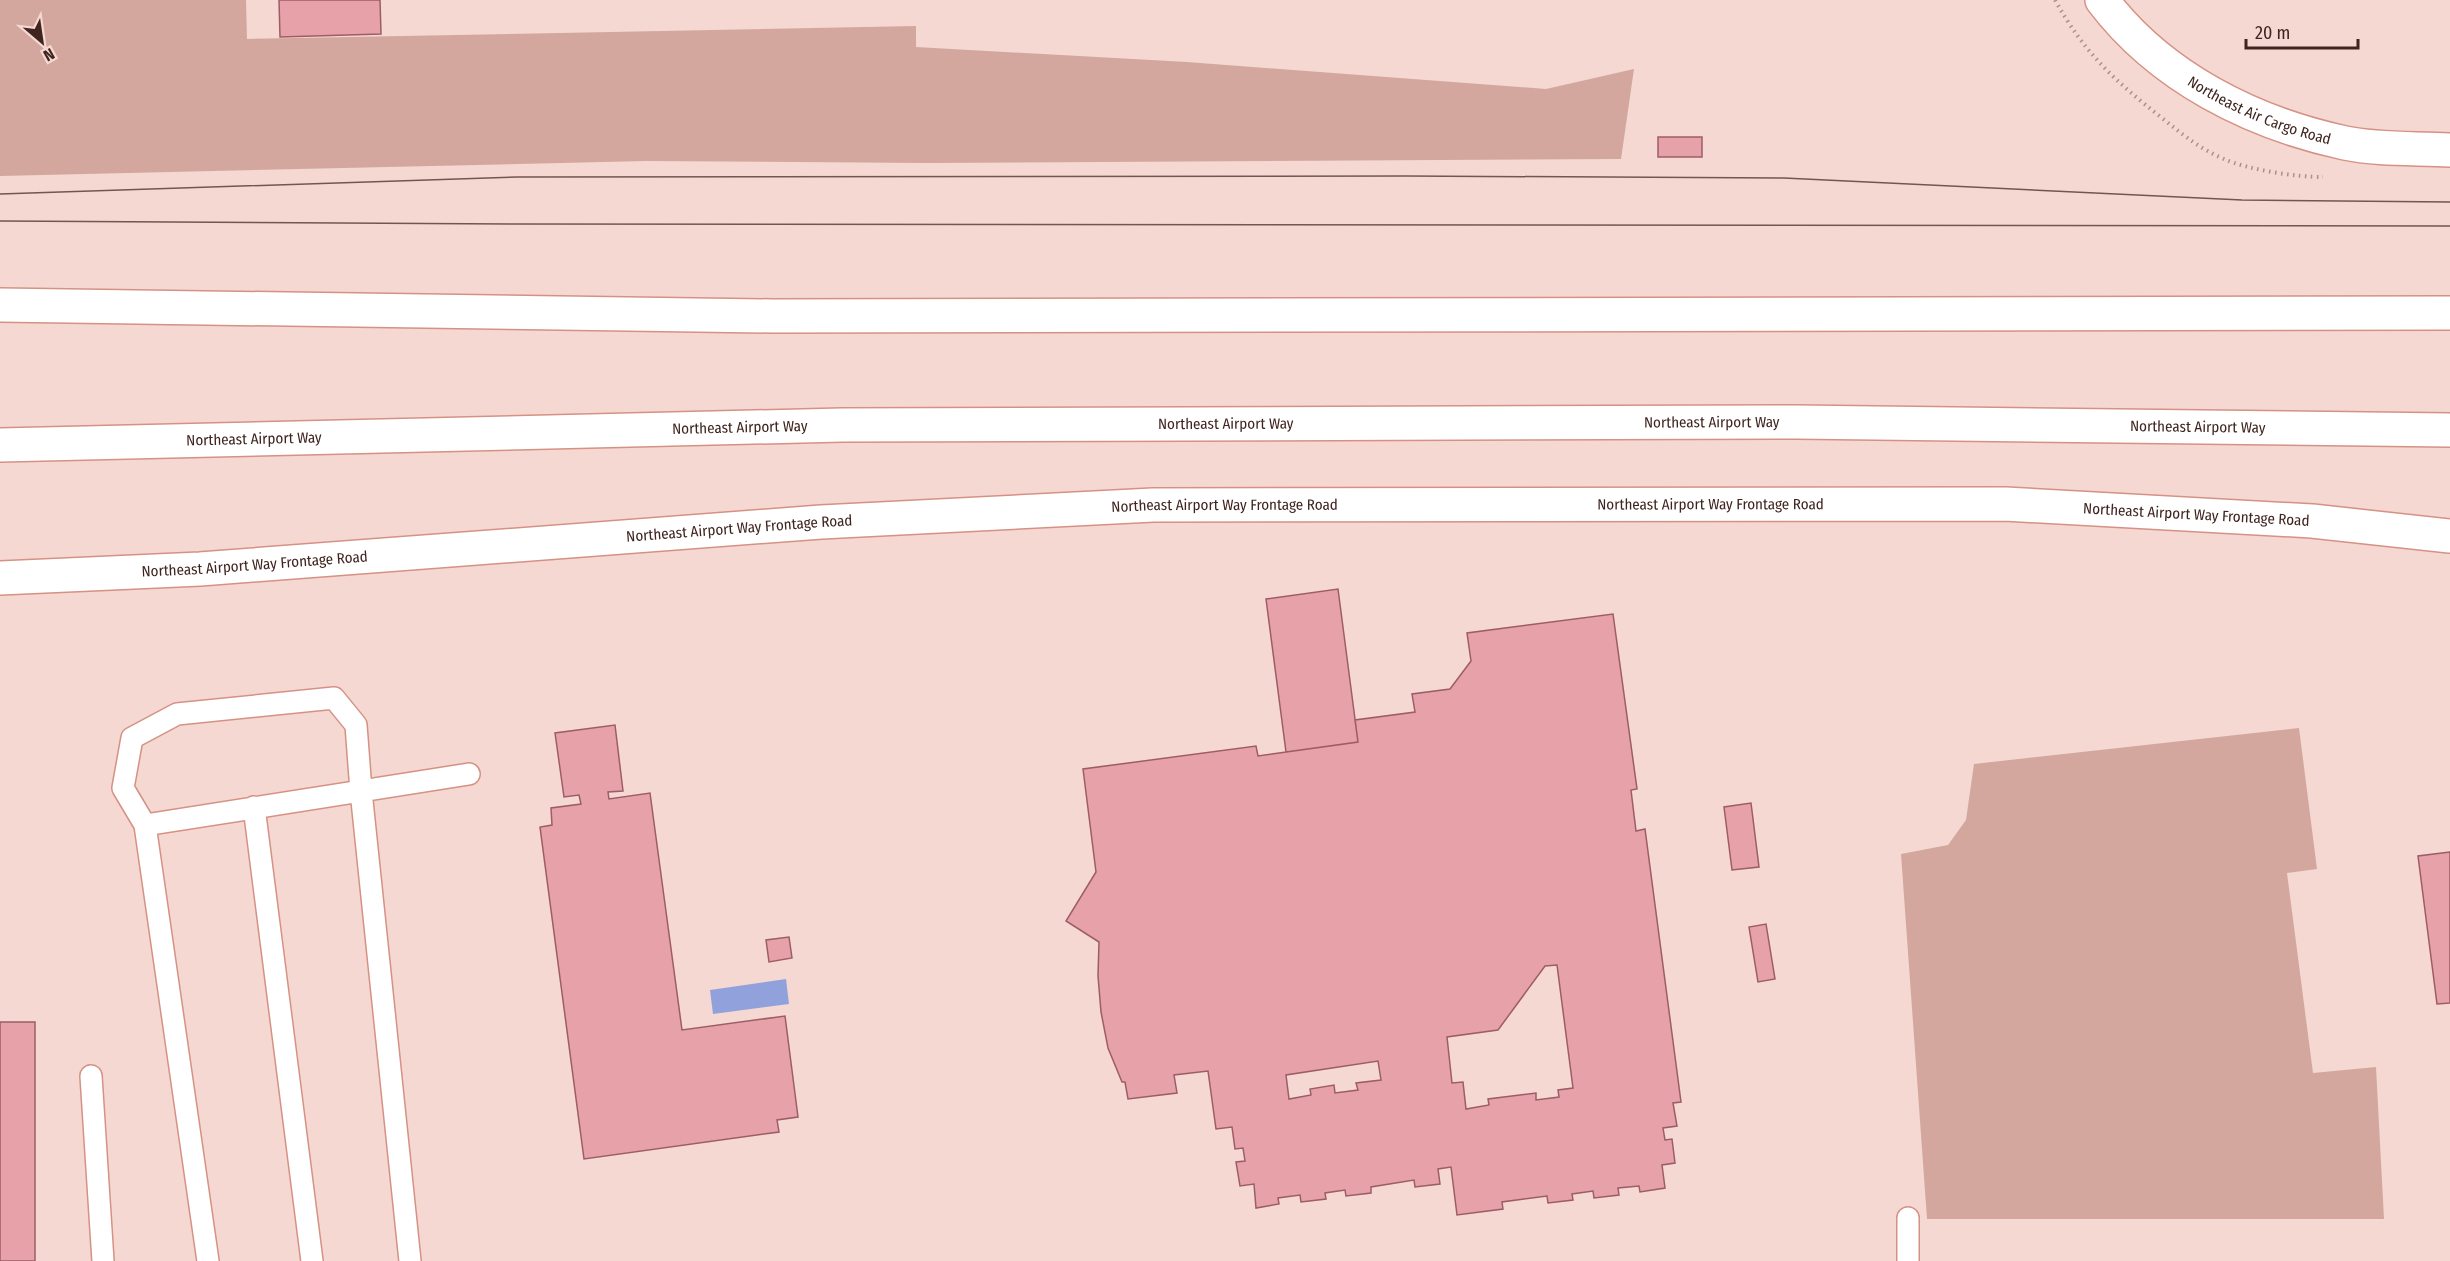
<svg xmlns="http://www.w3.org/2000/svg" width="2450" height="1261" viewBox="0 0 2450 1261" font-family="'Fira Sans Condensed',sans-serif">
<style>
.green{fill:#d3a79e}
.water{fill:#91a1db}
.building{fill:#e7a1a8;stroke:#9d5d65;stroke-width:1.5;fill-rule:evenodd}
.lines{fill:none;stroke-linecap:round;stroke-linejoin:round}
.lane-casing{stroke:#d59284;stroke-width:24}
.secondary-casing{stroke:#d59284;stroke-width:36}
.primary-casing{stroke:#d59284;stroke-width:36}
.path{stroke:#ac8f8a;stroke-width:4;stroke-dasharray:1.5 4.5;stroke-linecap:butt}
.lane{stroke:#fff;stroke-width:21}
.secondary{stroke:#fff;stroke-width:33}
.primary{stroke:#fff;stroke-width:33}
.tram{stroke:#725651;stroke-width:1.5}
.labels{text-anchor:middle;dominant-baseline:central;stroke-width:6;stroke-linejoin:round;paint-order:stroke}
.street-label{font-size:15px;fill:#3f241f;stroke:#f5d8d2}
</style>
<rect width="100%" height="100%" fill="#f5d8d2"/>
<path class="green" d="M0,0H246L247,39L916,26V47L1187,62L1546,89L1634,69L1621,159L927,163L646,161L0,176Z
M2299,728L2317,869L2287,873L2313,1073L2376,1067L2384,1219H1927L1901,854L1948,845L1966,820L1974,764Z"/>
<path class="water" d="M786,979L789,1004L713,1014L710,990Z"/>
<path class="building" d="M279,0H380L381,34L280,37Z
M1658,137H1702V157H1658Z
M1338,589L1358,742L1286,752L1266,599Z
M1613,614L1637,789L1631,790L1636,831L1645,829L1681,1102L1673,1103L1677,1126L1663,1128L1665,1140L1672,1139L1675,1163L1662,1165L1665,1188L1640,1192L1639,1186L1618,1188L1619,1195L1594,1198L1593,1191L1572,1194L1573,1200L1548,1203L1547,1196L1502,1202L1503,1209L1457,1215L1451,1167L1438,1169L1440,1184L1415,1187L1414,1180L1371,1187V1193L1346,1196L1345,1190L1325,1193L1326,1199L1301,1202L1300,1195L1278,1198L1279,1204L1256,1208L1254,1184L1240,1186L1236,1162L1245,1161L1243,1148L1235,1149L1232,1127L1216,1129L1208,1071L1174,1075L1177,1093L1128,1099L1125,1082H1122L1108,1048L1101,1012L1098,976L1099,942L1066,921L1096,872L1083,769L1256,746L1258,756L1358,742L1355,720L1415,712L1412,694L1450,689L1471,661L1467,633ZM1557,965L1573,1088L1558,1090L1559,1097L1536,1100V1093L1488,1099L1489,1105L1466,1109L1463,1082L1452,1083L1447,1037L1498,1030L1545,966ZM1378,1061L1381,1080L1356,1083L1358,1090L1335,1093L1334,1085L1310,1089L1311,1095L1289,1099L1286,1075Z
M615,725L623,791L608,792L609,799L650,793L682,1030L785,1016L798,1117L777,1120L779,1132L584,1159L540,827L552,825L551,808L581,804L579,795L564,797L555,733Z
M1751,803L1759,867L1732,870L1724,807Z
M2450,852V1003L2437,1004L2418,856Z
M1766,924L1775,979L1758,982L1749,927Z
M789,937L792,958L769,962L766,940Z
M0,1022H35V1261H0Z"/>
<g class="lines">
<defs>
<path id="lane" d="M254,807L312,1261
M145,825L469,774
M91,1076L103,1261
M1908,1218V1261
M208,1261L145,825L123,788L132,738L177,714L334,698L356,725L361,791L410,1261"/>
<g id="secondary">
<path id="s1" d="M2102,0C2160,77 2252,123 2345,143C2378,150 2416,148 2450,150"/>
<path id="s2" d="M0,578L200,569L821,522L1153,505L2005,504L2312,521L2450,536"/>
</g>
<g id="primary">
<path d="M0,305L772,316L2450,313"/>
<path id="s3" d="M0,445L842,425L1796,422L2450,430"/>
</g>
</defs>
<use href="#lane" class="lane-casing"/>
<use href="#secondary" class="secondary-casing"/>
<use href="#primary" class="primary-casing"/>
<path class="path" d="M2055,0C2085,54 2115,81 2162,118C2182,134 2200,149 2224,159C2249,170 2296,177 2323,177"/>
<use href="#lane" class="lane"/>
<use href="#secondary" class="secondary"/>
<use href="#primary" class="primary"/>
<path class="tram" d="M0,194L517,177L1406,176L1784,178L2242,200L2450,202
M0,221L519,224L2450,226"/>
</g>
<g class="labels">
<g class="street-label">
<text stroke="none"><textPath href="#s1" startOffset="196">Northeast Air Cargo Road</textPath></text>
<text stroke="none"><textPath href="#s3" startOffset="1712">Northeast Airport Way</textPath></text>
<text stroke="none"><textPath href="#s3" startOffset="1226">Northeast Airport Way</textPath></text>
<text stroke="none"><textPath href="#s3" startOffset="2198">Northeast Airport Way</textPath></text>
<text stroke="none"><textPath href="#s3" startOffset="740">Northeast Airport Way</textPath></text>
<text stroke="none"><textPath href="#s3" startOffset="254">Northeast Airport Way</textPath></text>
<text stroke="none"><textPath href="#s2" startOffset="1713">Northeast Airport Way Frontage Road</textPath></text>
<text stroke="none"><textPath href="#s2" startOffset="1227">Northeast Airport Way Frontage Road</textPath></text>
<text stroke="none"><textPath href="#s2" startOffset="2199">Northeast Airport Way Frontage Road</textPath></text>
<text stroke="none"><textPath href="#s2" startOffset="741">Northeast Airport Way Frontage Road</textPath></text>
<text stroke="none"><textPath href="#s2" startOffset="255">Northeast Airport Way Frontage Road</textPath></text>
</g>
</g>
<g transform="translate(42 42) rotate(151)" stroke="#f5d8d2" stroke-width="4.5" paint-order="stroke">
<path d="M0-4.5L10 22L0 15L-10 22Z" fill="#3f241f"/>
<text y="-9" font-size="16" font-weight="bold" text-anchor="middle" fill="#3f241f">N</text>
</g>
<path d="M2246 39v9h112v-9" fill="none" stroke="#3f241f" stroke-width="3"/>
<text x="2255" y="39" font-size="18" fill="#3f241f" stroke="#f5d8d2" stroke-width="4.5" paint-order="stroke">20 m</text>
</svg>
